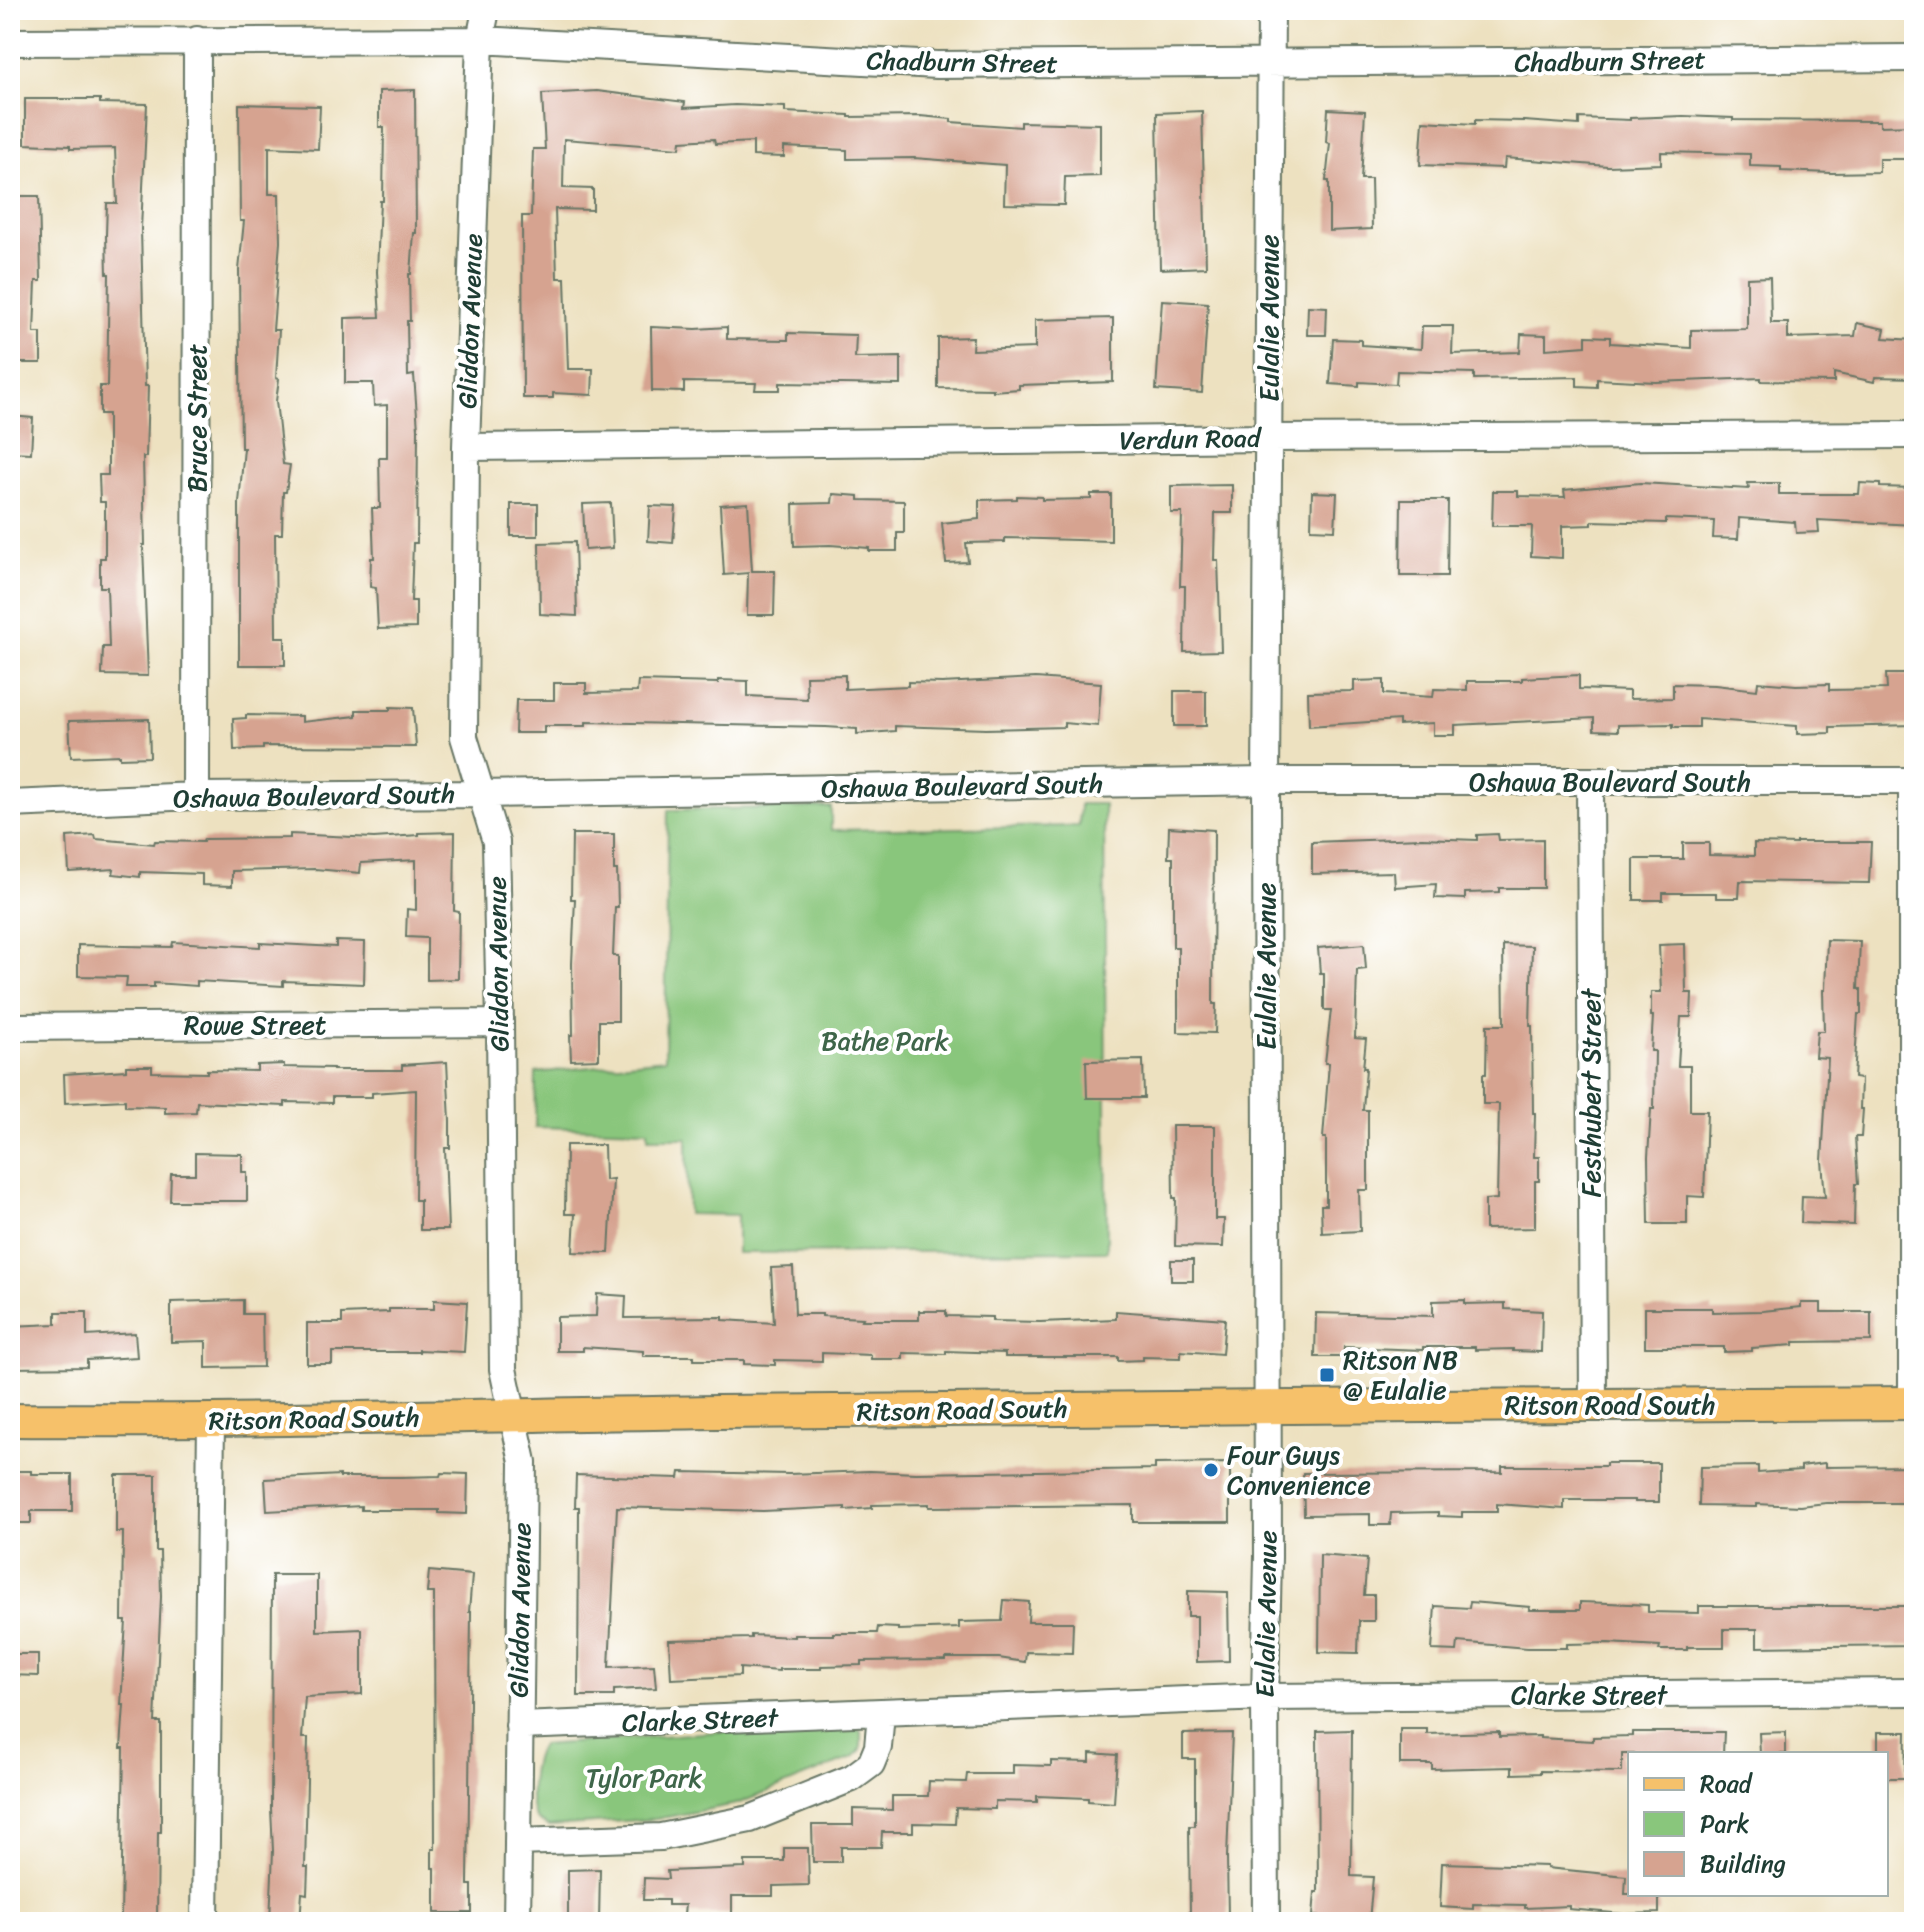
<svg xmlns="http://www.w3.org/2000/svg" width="1924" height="1932" viewBox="0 0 1924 1932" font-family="Sriracha,sans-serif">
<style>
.green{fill:#89c67c;stroke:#548258;stroke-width:2}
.building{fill:#d6a390}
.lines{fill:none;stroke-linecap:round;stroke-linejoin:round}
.minor-casing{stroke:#677665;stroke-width:30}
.major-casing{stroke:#677665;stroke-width:36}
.minor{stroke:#fff;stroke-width:26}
.major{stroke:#f6c16b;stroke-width:32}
.poi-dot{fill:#1f6fb2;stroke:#fff;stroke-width:3}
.labels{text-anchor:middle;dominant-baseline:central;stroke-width:8;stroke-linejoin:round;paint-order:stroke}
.street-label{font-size:26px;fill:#1f3d34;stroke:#fff}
.park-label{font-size:26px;fill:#3f664a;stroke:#fff}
.poi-label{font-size:26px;fill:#1f3d34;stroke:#fff;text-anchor:start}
</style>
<rect width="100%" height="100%" fill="#fff"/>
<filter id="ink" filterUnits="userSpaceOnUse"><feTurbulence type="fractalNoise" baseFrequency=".0125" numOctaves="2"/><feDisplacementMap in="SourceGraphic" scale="16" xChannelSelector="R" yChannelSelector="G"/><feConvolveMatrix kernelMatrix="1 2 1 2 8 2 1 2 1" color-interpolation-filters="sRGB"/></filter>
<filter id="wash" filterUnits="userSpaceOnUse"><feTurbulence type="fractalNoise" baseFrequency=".006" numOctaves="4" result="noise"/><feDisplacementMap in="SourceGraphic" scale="32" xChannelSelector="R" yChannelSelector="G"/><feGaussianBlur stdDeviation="1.8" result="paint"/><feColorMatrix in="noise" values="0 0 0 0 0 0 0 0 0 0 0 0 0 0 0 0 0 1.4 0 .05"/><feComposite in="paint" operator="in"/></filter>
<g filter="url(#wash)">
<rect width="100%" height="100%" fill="#ede1c0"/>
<path class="green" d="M1080,804H1104L1107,1251L737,1253V1215L688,1214L687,1138H648V1130L535,1127L536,1073L665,1059L668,810L831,807V830L1079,826Z
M848,1722L861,1731V1749L854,1757L737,1804L656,1819L549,1826C545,1824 540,1822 537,1819C526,1807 531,1755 542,1745Z"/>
<g id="blocks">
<path class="building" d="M415,90L416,233H414L411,274H409L410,321H407L408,376L414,375L418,429L417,543H413L411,601H416V628L378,629L376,588L370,587L371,558H374L372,508H380L379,458H387V405L374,406L373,383H345V318L380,317L377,272L380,201H383L384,127H379V91Z
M597,91L685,102L684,108L735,105L785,107V112L849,115V117L920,116L951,119V122L1021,127V122L1100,124V176L1065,177L1064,205L1004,204L1005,165L914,158L847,159V150L784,147V157L753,156V142L715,144L714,139L681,141L680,148L564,139L563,188L593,189V210L555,209L557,278H565L568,369H593L592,395L553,393V398H523L522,216H531L533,149H545L542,94Z
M25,99H100V103L147,104L141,229L145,386H148L146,457H143L145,545H143L148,676L102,675L103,647H109L107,587H100V558H105V502H100L99,475H108V414H100V386H107L109,274H107L106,235L107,203H117L115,148L70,149V146L25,144Z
M239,104L320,106L318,149L269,147V194H279L280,242L273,330H279L276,378L279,379L276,401L283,464L290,465L286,492H283L282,534H275L276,637H285V665H239V503L244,448H241L239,270L244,221H240Z
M1328,109L1365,111L1361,179H1371L1372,229L1329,231V181H1326L1330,143L1326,142Z
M1202,111L1206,267L1160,269L1157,113Z
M1683,116L1733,118V120L1880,121V126L1914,125V159H1879V172L1832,173L1781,171V167L1750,166V154L1661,152V164L1608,166L1505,158L1504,168L1420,165L1423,121L1475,124V120L1524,121L1579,125V118L1630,120V118Z
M10,196H39L41,281H36L34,333H41V363H10Z
M1770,277L1771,323H1788V338L1855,336L1857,323L1885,329L1883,338L1914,340V378L1875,377L1874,382L1834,373V382L1761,381V378L1656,382L1597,379V387L1577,386V377L1474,379V373L1397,371L1396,384L1359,382V386L1330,384L1333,339L1361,340V345L1421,349L1422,326H1453L1452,354L1520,352L1521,334L1546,335V349L1586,346V336L1610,337V343L1691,348V330L1747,329V278Z
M1162,300L1208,303L1202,393L1156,390Z
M1308,306L1327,307L1326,335H1307Z
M1113,318V382L1019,385V389L993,391V389L938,388V338L973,337L972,350L1035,348V320Z
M651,327L696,329L727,327V339L788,340V333L856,335L855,358L901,357V385L780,383V390H755L756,383L684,382V392L652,391Z
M10,416L33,418L31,453L10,452Z
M1640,483L1749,489L1748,483H1779V494H1859L1860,483L1880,484V487L1914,488V525L1818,520L1819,532L1796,533L1795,522L1739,518L1738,539L1713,538L1714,521L1666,519V523L1592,521V525L1562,526V558L1531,556L1532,526H1492L1493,491H1518V496L1565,497L1564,490Z
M1232,485V513H1215L1214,560H1218L1221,651L1184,652L1185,586H1180L1182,513H1171V486Z
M1312,492L1337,493L1335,530L1311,529Z
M833,494L859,496V500L904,501V533H897V551H869V548L830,545L794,546L793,504L832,503Z
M1091,494H1111V541L1005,538V542L966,543L968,562L946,563L942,523L979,519V500L1017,499V496L1042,497V500L1091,499Z
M1401,500H1448L1447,576H1400Z
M611,503L613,548L585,550L583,504Z
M748,503L752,571H775L774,615H747L748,573L724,575L720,505Z
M511,504H538V536H511Z
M650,506L676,507L673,543L648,541Z
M575,542L577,616L540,614L539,543Z
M1886,674H1914V725L1830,727V733L1797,734V726L1699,719V727H1673V724L1618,725V731L1594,730V718L1455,725V735H1433V723L1399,725V720L1309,726L1308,692L1354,691V681L1384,680V694L1433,697L1434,689L1467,690V681H1522V678L1579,675V689L1629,691V699L1673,698V684L1715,685L1757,690L1758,682L1796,685L1829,684V690L1887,689Z
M845,675V689L908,686V682L942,683L1036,678L1101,683L1098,726L1064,723V727L986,729L895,726V731L857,734V729L826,727L586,722V726H544V733H515L516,700H554V683H586V693L637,692L638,681L718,683V680L748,681V696L807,699L806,676Z
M1174,691H1206V726H1174Z
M390,707L413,708L416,747L263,746V749L234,750L233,719L246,718V715L302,716V722L356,716V710H390Z
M149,719L150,757L120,758V755L71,757L69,721Z
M1169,827L1214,830L1213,1004H1216L1215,1033L1178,1032V947H1173V858H1168Z
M455,832L454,911L459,912L458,979L427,980V938L406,937L407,909L416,910V860L361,863L360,873L315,869L232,871V886L202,885V874L140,872V877L113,874L114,869L69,872L67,837L95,835L96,839L154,844L155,841L203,842L204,839L290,838V834L374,838L419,835V833Z
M572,834H614V870H617L618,907H615L613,956H618V1021H599V1059L571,1060L570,1035H573L572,964L575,899H571Z
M1498,834L1499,840L1543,839V888H1499V892L1465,893V899L1435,898L1436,884L1395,887L1394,872L1312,874V842L1422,838L1477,840V835Z
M1796,842H1871L1869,883L1740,881L1739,898H1716V893H1663V900H1634V859H1683V843H1709V855L1754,856V843L1796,844Z
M1827,940L1860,941L1858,989H1861V1014H1858L1854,1078L1861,1079L1860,1109H1863L1861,1137H1855L1858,1184H1855L1854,1225L1801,1223L1802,1196L1825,1197L1822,1161L1828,1058L1815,1057L1817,1031H1824L1823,990H1825Z
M336,941L365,942L364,984L283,981V986L197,981V986L154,983V987H126L127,977L78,976V945L172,947L173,942L260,947V943L336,947Z
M1364,944L1366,969L1357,970L1355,1038L1366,1039L1363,1068H1366L1363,1110H1368V1190H1359L1360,1231L1322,1233L1321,1205H1326V1138H1323L1329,1063H1325L1331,1010H1324V973H1320L1318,948Z
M1685,944L1686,993H1692L1691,1017H1681L1678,1066H1690V1111H1707L1704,1197L1687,1196V1224H1649L1648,1157L1651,1109H1654L1655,1051H1651L1653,1016H1651V992H1661L1659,945Z
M1503,945L1532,946L1530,1026H1532L1533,1113H1535L1534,1157H1539V1181H1535V1228L1485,1229V1200L1497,1199L1499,1104H1483V1074H1486L1487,1025H1504Z
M1143,1060L1144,1098H1087L1086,1061Z
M447,1062L450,1121V1148H445L448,1230H420V1200H415L416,1090L372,1093V1097H332V1103L285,1102V1106L197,1102L196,1112L165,1113V1107L125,1106V1100L65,1103L64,1074L126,1070V1066H152V1072L207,1073V1070L257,1071V1065L284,1064V1067L333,1068V1070H402V1065Z
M1172,1126H1215V1219H1224L1223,1247L1175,1246L1176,1198H1173Z
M566,1145H604L605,1180L613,1179L609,1253L573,1252L575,1214H565Z
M195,1153L242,1154V1172H247V1201H170L171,1174H195Z
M1171,1260H1193V1281H1171Z
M793,1267L795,1314H822V1316L863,1318L862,1320H919V1311H946V1316L992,1317V1321L1040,1322L1116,1319V1311L1225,1319L1222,1354L1181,1351V1358L1143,1357V1360L1118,1361V1357H1005V1353L946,1351V1354L903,1353V1359H871V1355L822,1353V1361L775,1360V1365L744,1364V1360H694V1356H643V1351L583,1347V1351H557V1317L596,1316L597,1294L626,1296L625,1318L723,1317V1320L774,1323L771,1268Z
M243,1300V1314H262L263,1367L206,1368V1341L171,1342V1302Z
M434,1300L467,1302L464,1352L419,1350V1352H332V1364H307V1323H342V1314L389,1312V1309H434Z
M1465,1300V1304L1505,1303V1309L1542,1311L1541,1352L1513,1351V1349L1475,1350V1347H1423V1350L1344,1347L1343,1357H1315L1316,1313L1433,1316V1301Z
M1801,1303H1821V1312H1871V1341L1794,1342V1345L1752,1348V1351L1724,1352V1347H1645V1308H1712V1312L1763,1311L1801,1307Z
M56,1312H87V1336L135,1333L137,1357L87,1360V1367L10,1368V1326L56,1324Z
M1230,1463V1522H1133V1505L929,1507V1504L872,1505V1508L845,1510V1507L763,1511L617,1507L609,1667L654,1665L656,1688L614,1690V1696H578L579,1507H575L576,1475L679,1478L680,1472L789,1474L870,1471L916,1473L1098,1470L1155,1469V1464Z
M1606,1463H1659V1502H1635V1500H1564V1509L1497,1504V1512H1462V1517L1438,1516V1512L1391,1513L1390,1525H1370V1514L1304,1515L1303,1473L1502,1472V1466H1606Z
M1825,1463V1467L1914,1466V1503H1826L1800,1506L1757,1504V1507L1699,1506L1700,1467L1758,1466V1473L1801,1470V1466Z
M10,1471H31V1474H72V1511H31V1523H10Z
M441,1473L468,1474L467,1514L439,1513V1510H361V1506L267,1511L265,1479L340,1475V1477H400L440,1476Z
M116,1475H156V1551H160L161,1597L155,1722H161V1832H158L157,1919L121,1918L124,1748H121L124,1705H121L126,1621H122L123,1532H116Z
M1320,1555L1367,1559L1364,1595H1374V1621H1359L1358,1653L1319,1652Z
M429,1571L472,1575L469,1612H471L468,1885H472V1913H435V1868H432V1849H435L434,1593H427Z
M272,1575H317V1631L362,1629V1694L305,1697L302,1738H308L305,1867H308L307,1894L302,1893L300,1922H270L273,1851L271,1808Z
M1188,1591L1228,1592L1229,1661L1197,1662V1616H1188Z
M1004,1600L1029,1602L1028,1622H1073L1072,1653L1026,1652L1025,1662L999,1658H946V1660L861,1661V1665L821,1666V1669H779V1671L740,1668V1676L671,1679L669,1640L751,1638V1635L794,1637V1635H833V1633H877L878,1627L898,1628V1630L959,1628V1622L1002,1621Z
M1470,1602L1530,1607L1529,1610H1580V1602L1609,1603L1648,1605V1612L1699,1613V1606H1914V1645L1757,1647V1629H1724V1647H1687V1650H1659L1660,1646L1608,1643L1567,1644V1648H1527L1458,1642L1457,1651L1432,1650L1435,1606L1469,1608Z
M10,1654H38V1676L10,1675Z
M1400,1729H1427V1734L1499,1732V1737L1540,1736V1738L1593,1741V1737L1632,1736V1732H1724L1723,1754H1622V1772L1540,1771V1773L1512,1774V1767L1432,1769V1764H1400Z
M1352,1730L1351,1876L1373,1877L1369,1921L1313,1916L1315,1892H1318L1317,1731Z
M1786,1732V1754H1760L1759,1733Z
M1878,1732H1906L1905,1778H1886V1754H1878Z
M1232,1733L1227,1857L1228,1917H1190L1189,1826H1195V1759H1183V1734Z
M1090,1753L1117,1755L1114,1803L1088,1801V1798L1037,1796V1802L995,1801V1809L956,1808L955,1824L913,1823V1832H882L881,1847H841V1862H813L812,1825H853V1809L892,1810V1796H928L929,1781L966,1782L967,1774H1013V1765L1051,1766V1761L1090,1762Z
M784,1848H808L809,1885L773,1886V1896H732V1914H684L685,1905H668V1900H643L644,1878L668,1879L667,1871L745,1868V1861H784Z
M1442,1863L1547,1866V1868L1626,1876L1625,1894H1659V1913L1624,1914L1569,1909V1906L1525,1908V1905L1473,1904V1909L1440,1907Z
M600,1869L599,1922H568V1870Z"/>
</g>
</g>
<g filter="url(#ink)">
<use href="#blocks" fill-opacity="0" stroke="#677665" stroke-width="2"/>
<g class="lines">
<defs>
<path id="minor" d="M486,10L480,40L466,447L464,737L496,842L500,1023L503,1369L523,1462L517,1922
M10,42L480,40L937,65L1914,58
M466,447L1268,438L1914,435
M1590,781L1593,1405
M1912,781V1403
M196,796L197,40
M10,804L196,796L481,794L1266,781H1914
M10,1027L500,1023
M519,1726L1265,1697L1914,1692
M518,1842L661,1837L750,1819L852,1778L871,1764L878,1747L881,1713
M205,1922L211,1421
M1266,1922L1265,1697L1268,1557L1266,781L1271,10"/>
<path id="major" d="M10,1420C246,1422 482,1415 718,1412C1117,1408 1515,1405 1914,1403"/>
</defs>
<use href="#minor" class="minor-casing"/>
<use href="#major" class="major-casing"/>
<use href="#minor" class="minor"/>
<use href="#major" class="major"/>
</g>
</g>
<g class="poi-dot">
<rect x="1319" y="1367" width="16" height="16" rx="4"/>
<circle cx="1211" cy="1470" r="8"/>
</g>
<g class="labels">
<g class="street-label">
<text transform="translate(1610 61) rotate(-1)">Chadburn Street</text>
<text transform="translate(962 62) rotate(1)">Chadburn Street</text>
<text transform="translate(1269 318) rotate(-90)">Eulalie Avenue</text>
<text transform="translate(470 321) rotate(-88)">Gliddon Avenue</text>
<text transform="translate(197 418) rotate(-90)">Bruce Street</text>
<text transform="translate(1190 439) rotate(-1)">Verdun Road</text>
<text x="1610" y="782">Oshawa Boulevard South</text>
<text transform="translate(962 786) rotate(-1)">Oshawa Boulevard South</text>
<text transform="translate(314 796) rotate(-1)">Oshawa Boulevard South</text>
<text transform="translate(498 964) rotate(-91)">Gliddon Avenue</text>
<text transform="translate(1266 966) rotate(-90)">Eulalie Avenue</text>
<text x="255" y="1025">Rowe Street</text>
<text transform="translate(1591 1093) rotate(-90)">Festhubert Street</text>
<text x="1610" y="1405">Ritson Road South</text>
<text transform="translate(962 1410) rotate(-1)">Ritson Road South</text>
<text transform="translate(314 1419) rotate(-1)">Ritson Road South</text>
<text transform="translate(520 1610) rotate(-89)">Gliddon Avenue</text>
<text transform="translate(1266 1614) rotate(-89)">Eulalie Avenue</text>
<text x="1589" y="1695">Clarke Street</text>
<text transform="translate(700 1720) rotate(-2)">Clarke Street</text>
</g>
<g class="park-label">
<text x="885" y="1041">Bathe Park</text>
<text x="644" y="1778">Tylor Park</text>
</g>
<g class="poi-label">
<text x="1343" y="1360">Ritson NB<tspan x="1343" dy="30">@ Eulalie</tspan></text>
<text x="1227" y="1455">Four Guys<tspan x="1227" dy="30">Convenience</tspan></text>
</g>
</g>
<rect width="1924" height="1932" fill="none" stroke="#fff" stroke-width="40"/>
<rect x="1628" y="1752" width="260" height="144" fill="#ffffff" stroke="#a5b1ae" stroke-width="2"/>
<rect x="1644" y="1778" width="40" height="12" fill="#f6c16b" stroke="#a5b1ae" stroke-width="2"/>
<text x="1700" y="1792" font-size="24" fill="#1f3d34">Road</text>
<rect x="1644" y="1812" width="40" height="24" fill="#89c67c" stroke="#a5b1ae" stroke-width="2"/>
<text x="1700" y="1832" font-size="24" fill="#1f3d34">Park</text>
<rect x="1644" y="1852" width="40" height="24" fill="#d6a390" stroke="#a5b1ae" stroke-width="2"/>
<text x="1700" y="1872" font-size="24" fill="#1f3d34">Building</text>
</svg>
